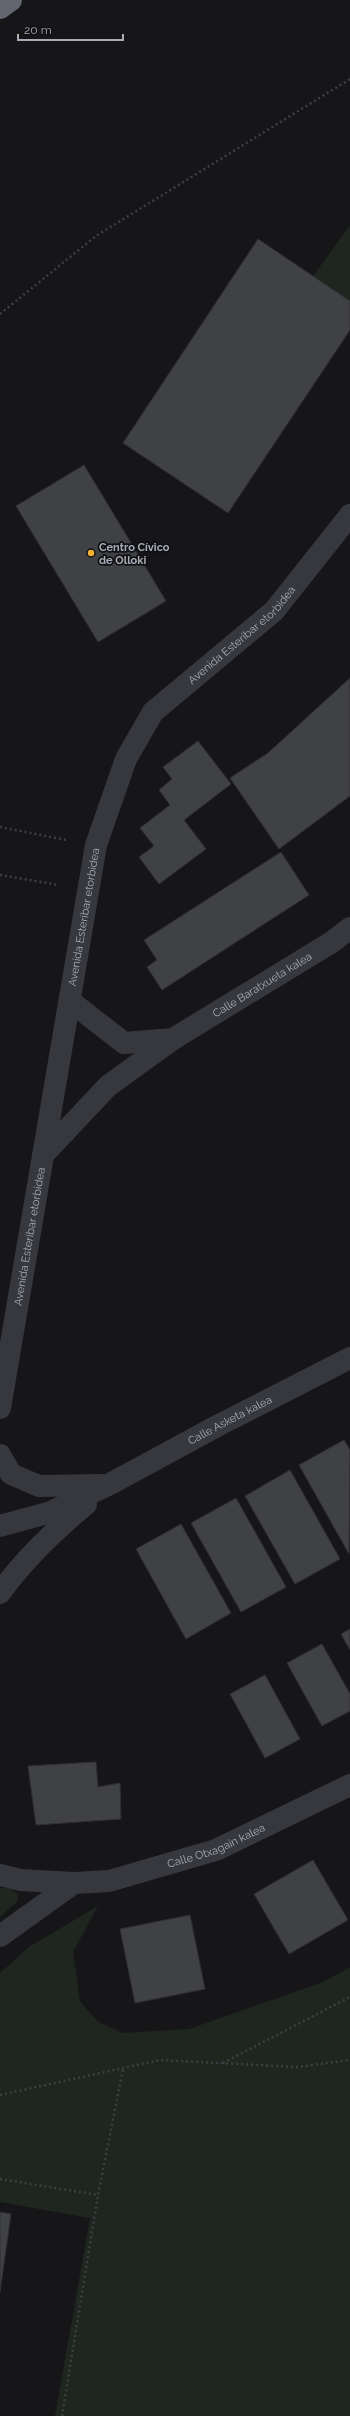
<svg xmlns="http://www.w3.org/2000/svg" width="350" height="2416" viewBox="0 0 350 2416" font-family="Raleway,sans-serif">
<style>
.green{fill:#1e261f}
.building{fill:#404145;stroke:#303034}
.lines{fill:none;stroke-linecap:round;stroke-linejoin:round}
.path{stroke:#3d3f44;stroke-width:2.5;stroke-dasharray:2 3;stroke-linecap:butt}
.street{stroke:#37383d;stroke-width:22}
.highway{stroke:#63666e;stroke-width:22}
.poi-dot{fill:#f2b134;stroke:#111113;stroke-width:1.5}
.labels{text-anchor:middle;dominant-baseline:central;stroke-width:3.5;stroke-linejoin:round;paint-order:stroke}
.poi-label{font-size:11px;font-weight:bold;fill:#a8adb8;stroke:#111113;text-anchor:start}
.street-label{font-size:11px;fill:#a8adb8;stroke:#111113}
</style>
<rect width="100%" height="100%" fill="#161618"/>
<path class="green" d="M350,225V301L313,276Z
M0,1888H9L17,1893L18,1901L0,1917Z
M98,1906L73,1952L80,2001L97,2021L122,2033L189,2029L323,1982L350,1967V2416H55L90,2218L0,2202V1973L29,1947Z"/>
<path class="building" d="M258,239L350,301V330L228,513L123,443Z
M84,465L166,601L98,642L16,506Z
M350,678V796L279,849L230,778L268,753Z
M198,741L231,784L184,820L206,849L159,884L139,857L154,846L140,828L170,805L159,790L172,779L163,767Z
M281,852L309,895L162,990L147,967L157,960L144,940Z
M344,1440L350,1450L349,1554L299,1465Z
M290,1470L340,1559L295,1584L245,1496Z
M236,1498L286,1587L241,1612L191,1523Z
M181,1524L231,1613L186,1639L136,1549Z
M350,1629V1650L341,1634Z
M322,1644L350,1694V1711L322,1726L287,1663Z
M265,1675L300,1739L265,1758L230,1694Z
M96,1762L98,1787L120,1783L121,1819L36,1825L28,1766Z
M313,1860L348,1920L289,1954L254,1894Z
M190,1915L205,1989L135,2003L120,1929Z
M0,2212L11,2214L0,2292Z"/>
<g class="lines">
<path class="path" d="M0,314L96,236L350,79
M0,827L66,840
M0,875L59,885
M223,2063L350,1997
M0,2095L160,2060L298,2067L350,2060
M0,2179L98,2195L123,2069
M62,2416L98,2195"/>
<g class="street">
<path id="s1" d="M70,1001L124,1043L173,1039L332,942L350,928"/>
<path d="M43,1155L108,1086L173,1039"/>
<path id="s2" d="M0,1408L96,845L126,759L153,712L274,611L350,515"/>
<path d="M0,1455L11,1474L39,1486L101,1485"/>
<path id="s3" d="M0,1526L51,1512L110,1484L219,1425L350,1358"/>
<path d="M0,1593C24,1559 54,1531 86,1504"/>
<path d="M0,1875L21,1880L74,1883"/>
<path id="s4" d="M0,1936L74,1883L109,1881L216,1850L350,1785"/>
</g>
<path class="highway" d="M0,8L11,0"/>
</g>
<circle class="poi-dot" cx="91" cy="553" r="4"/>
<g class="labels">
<g class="poi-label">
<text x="99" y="547">Centro Cívico<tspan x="99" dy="13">de Olloki</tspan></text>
</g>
<g class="street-label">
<text stroke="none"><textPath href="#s2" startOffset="834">Avenida Esteribar etorbidea</textPath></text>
<text stroke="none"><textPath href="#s2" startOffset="498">Avenida Esteribar etorbidea</textPath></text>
<text stroke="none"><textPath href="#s1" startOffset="222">Calle Baratxueta kalea</textPath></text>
<text stroke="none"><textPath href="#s2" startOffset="174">Avenida Esteribar etorbidea</textPath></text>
<text stroke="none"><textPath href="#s3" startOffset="254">Calle Asketa kalea</textPath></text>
<text stroke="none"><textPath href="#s4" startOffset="239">Calle Otxagain kalea</textPath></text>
</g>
</g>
<path d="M18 34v6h105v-6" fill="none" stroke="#a8adb8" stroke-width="2"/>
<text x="24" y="34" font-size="12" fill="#a8adb8" stroke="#111113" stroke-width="3" paint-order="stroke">20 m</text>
</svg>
